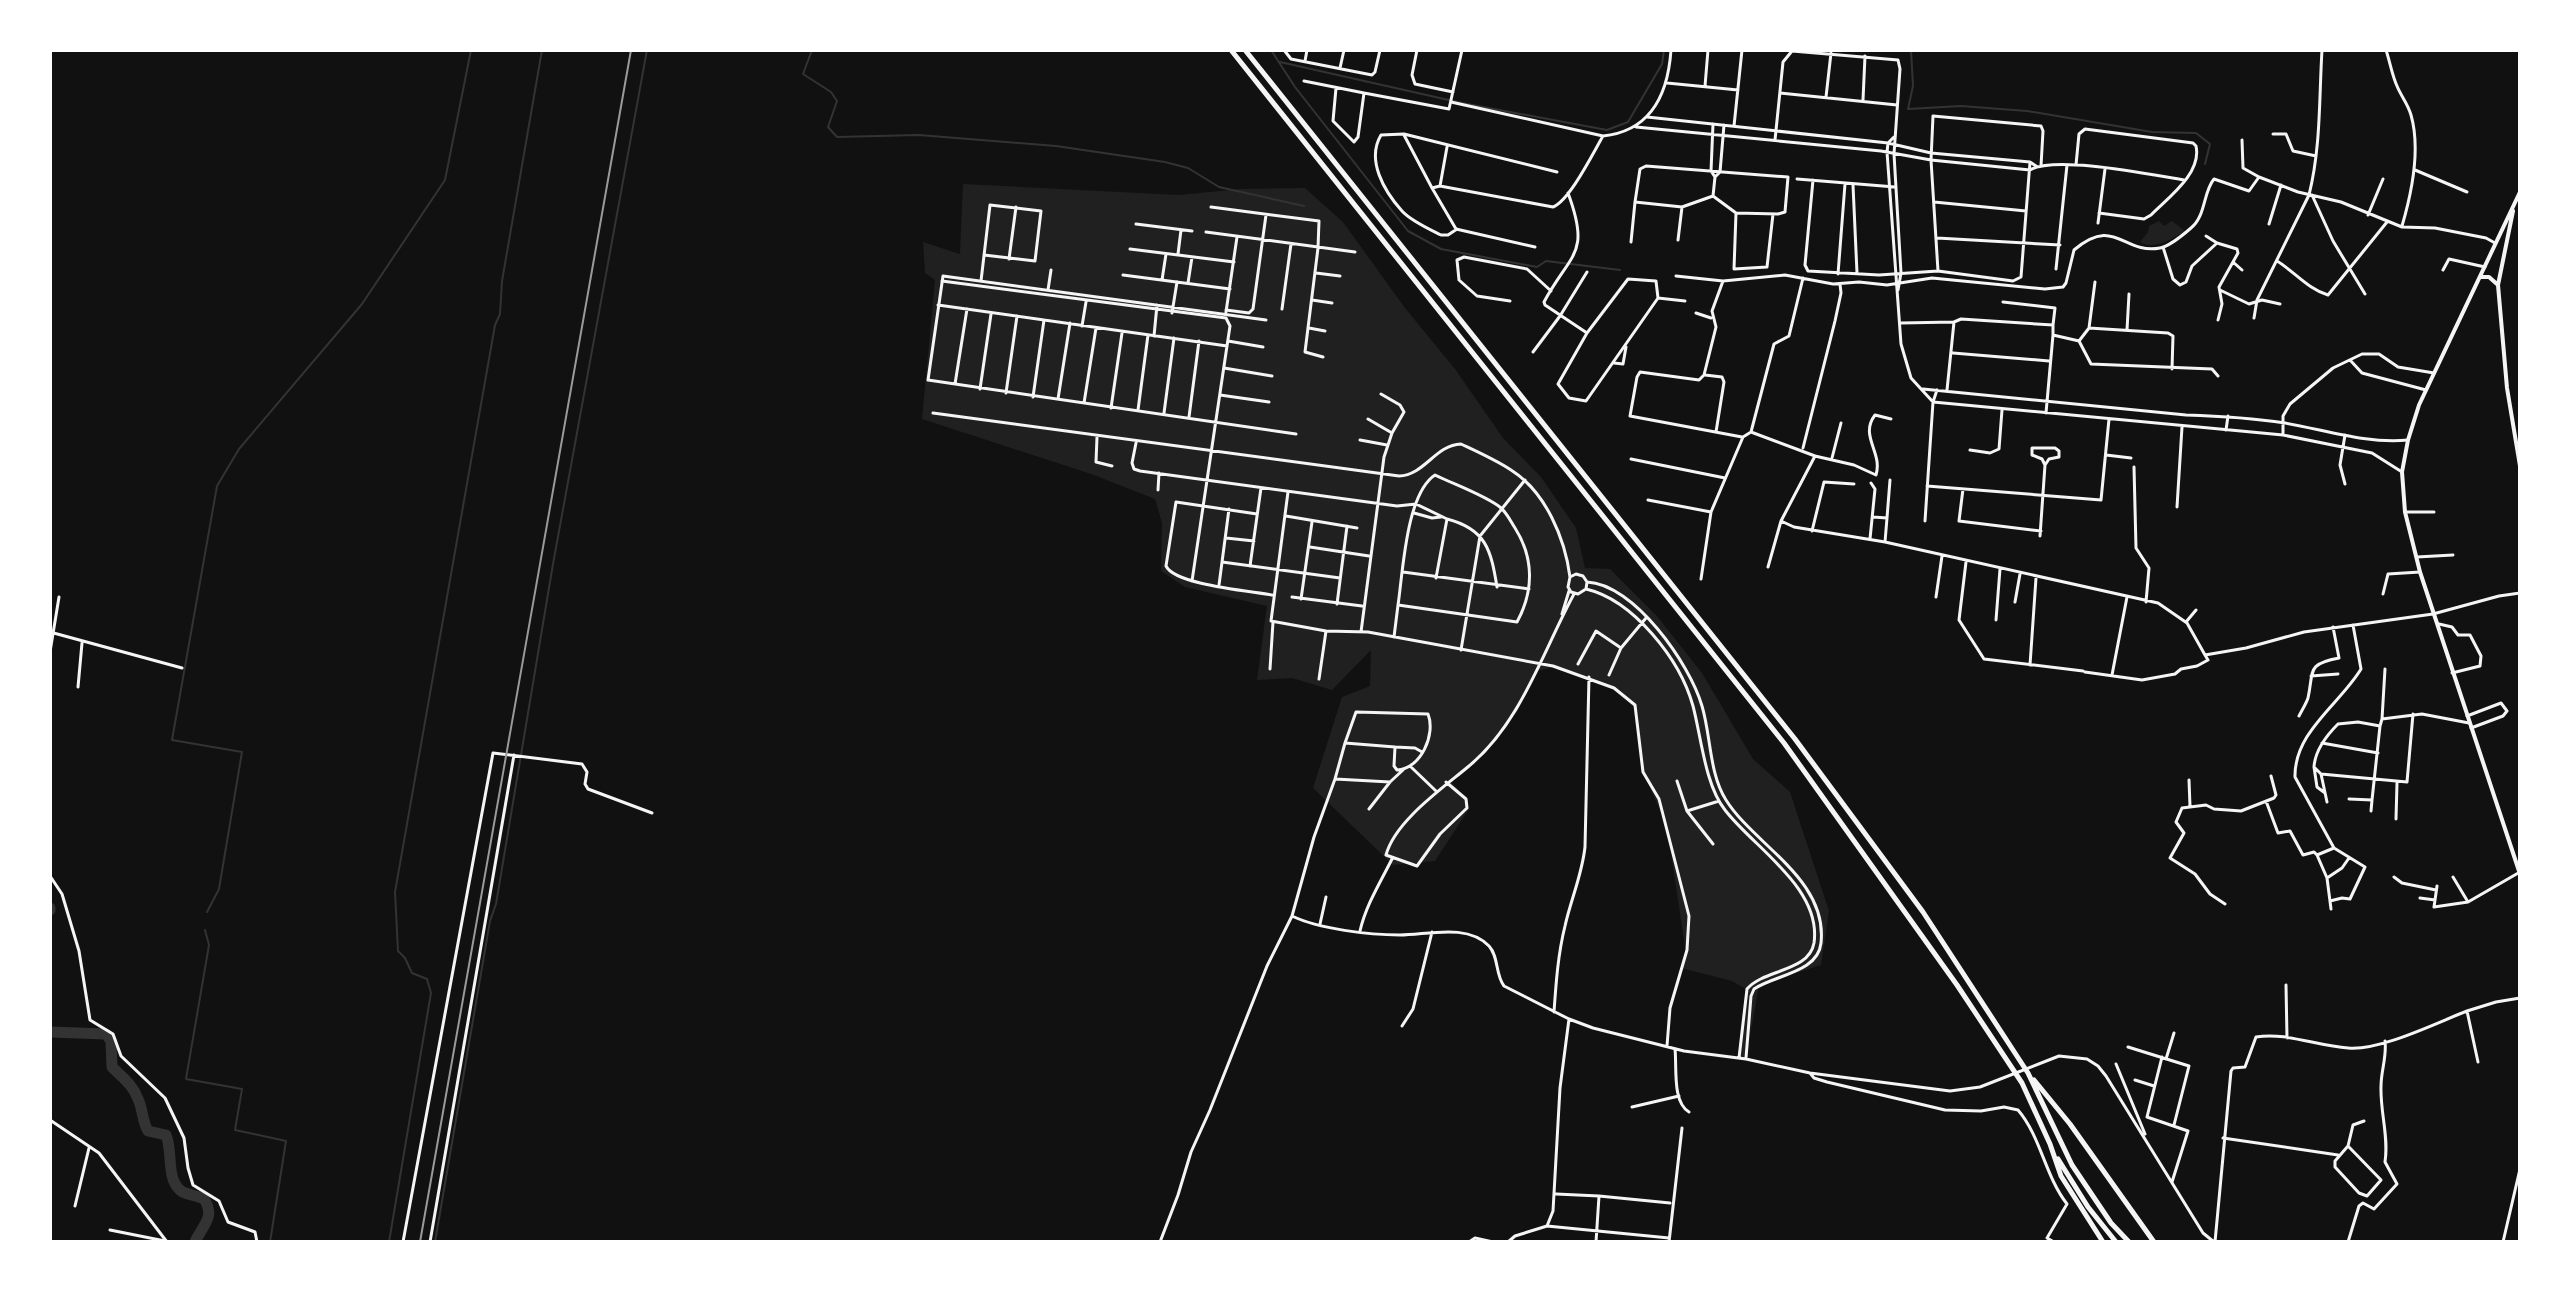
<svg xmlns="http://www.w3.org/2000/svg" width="2570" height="1292" viewBox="0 0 2570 1292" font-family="Arial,sans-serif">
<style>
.green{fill:#202020}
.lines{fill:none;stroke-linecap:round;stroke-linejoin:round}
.stream{stroke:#333;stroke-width:2}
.river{stroke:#333;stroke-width:11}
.minor{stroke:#f5f5f5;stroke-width:3}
.trunk{stroke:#f5f5f5;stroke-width:4}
.motorway{stroke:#f5f5f5;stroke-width:5}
.rail{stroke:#9a9a9a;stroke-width:2}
</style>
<rect width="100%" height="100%" fill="#111"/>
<path class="green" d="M963,184L1179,195L1240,189L1305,188L1343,222L1405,308L1455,369L1503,438L1541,477L1576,528L1585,568L1610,569L1656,615L1702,673L1753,759L1790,792L1829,911L1821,965L1759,985L1746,1059L1739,1058L1746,989L1732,981L1681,968L1686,953L1667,827L1643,771L1638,711L1608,685L1553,667L1537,671C1518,714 1489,755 1450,781L1457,788L1469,809L1435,861L1393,865L1313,788L1342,697L1370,686L1371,650L1332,690L1292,678L1257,680L1267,606L1185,587L1161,571L1162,523L1155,499L1094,475L922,419L935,280L925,273L923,242L960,254Z
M2159,221L2164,226L2172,221L2185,231C2172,239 2154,251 2140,242L2148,232L2149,226Z"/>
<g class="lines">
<path class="stream" d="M812,50L803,74L831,92L837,101L828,127L837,137L919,135L1056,146L1165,162L1188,168L1219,187L1304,206
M1271,50L1295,87L1408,231L1441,249L1537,267L1546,261L1620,270
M1911,50L1913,86L1908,109L1961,106L2027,111L2152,132L2196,133L2210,144L2205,164
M1280,62L1462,103L1607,130L1628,122L1662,64L1664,50
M207,912L219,889L242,752L172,740L217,486L239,449L362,304L445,180L471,50
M205,930L209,945L186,1079L242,1089L235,1130L286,1141L270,1242
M389,1242L431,993L427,979L412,973L405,958L398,951L395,892L495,325L500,314L502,281L542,50
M435,1242L490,921L496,904L553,564L647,50"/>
<path class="river" d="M50,908V910
M50,1032L106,1034L111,1041L112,1067C122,1077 133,1085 138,1099C143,1109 142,1121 148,1131L166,1135C173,1151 166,1178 180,1190C185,1195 197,1195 204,1199C216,1217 202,1226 195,1242"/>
<path class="minor" d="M1284,50L1291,59L1372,75L1375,72L1380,50
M1417,50L1412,75L1415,84L1453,92
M2386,50C2390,62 2392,75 2397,86C2401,96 2408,104 2411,115C2421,150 2412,192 2402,226
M1305,61L1307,50
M1340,68L1344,50
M1304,81L1364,93
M1667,83L1738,90
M1705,86L1708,50
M1336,88L1333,121L1354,142L1358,137L1364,93L1449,109L1462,50
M1780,93L1897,105
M1826,97L1831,53
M1863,100L1865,56
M1451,102L1603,136C1651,131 1668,94 1671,50
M1647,117L1888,143L1931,153L2030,162L2036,166
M1713,124L1711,171L1715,177
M1734,126L1742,50
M1636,127L1881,151L1931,160L2030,170C2055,155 2152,175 2184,180
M2273,134H2286L2293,151L2316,156
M1404,135L1432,188L1440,186L1553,207C1570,200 1593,153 1603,136
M1894,137L1888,143L1887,152L1901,344L1911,378L1933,402L2283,435L2372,453L2402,472
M1775,140L1783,62L1792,51L1898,60L1900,69L1894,154L1901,273L1898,290
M2242,140L2243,168L2259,177
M2076,165L2079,134L2085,129L2193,143L2196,146C2202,173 2169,197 2151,215L2144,219L2099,213
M2415,170L2467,192
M1797,179L1895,187
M1813,180L1805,265L1808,271L1879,275L1938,271L2013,281L2021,277L2030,162
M1853,185L1857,273
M1440,186L1447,147
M1432,188L1456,229L1535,247
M1568,193C1591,255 1571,252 1544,302L1545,305L1587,333L1558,384L1569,398L1586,401L1658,298L1685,301
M2312,195L2333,241L2365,294
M1713,196L1682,207L1635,202L1640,169L1646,166L1788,177L1785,212L1778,214L1736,213
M1713,196L1736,213L1734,269L1767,267L1773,214
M1713,196L1715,177L1720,172L1724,125
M1934,202L2026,211
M1211,207L1319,221L1318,248L1305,352L1323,357
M2368,215L2383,179
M2098,223L2105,169
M1136,224L1192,231
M2269,224L2281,185
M1457,229L1448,235H1441C1429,229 1411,221 1402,211C1384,191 1366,160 1381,135L1404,134L1557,172
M1206,232L1355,252
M2206,236L2217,243
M1937,238L2060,245
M1678,240L1682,207
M1631,242L1635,202
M2163,247L2173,279L2180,285L2186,282L2192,266L2217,243L2237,249L2238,253L2219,287L2222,304L2218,320
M1130,249L1234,262
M1178,254L1181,230
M1009,259L1016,207
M2277,261C2295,272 2308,289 2328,295L2387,222
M2233,262L2242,270
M2056,269L2067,165
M2443,270L2449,259L2485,267
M1938,271L1931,160L1933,116L2041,126L2043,131L2041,166
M1316,273L1340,276
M1838,274L1845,184
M1123,275L1230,289
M1676,276L1723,281L1785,275L1833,284L1859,282L1887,285L1932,278L2045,289L2063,287L2066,283L2074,250C2115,215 2123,255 2160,248C2170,246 2183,235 2191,228C2206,216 2203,192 2214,179L2249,191L2259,177L2298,192L2341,202L2402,227L2435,228L2486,238L2495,243
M1162,280L1166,254
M942,281L1226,318L1230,326L1227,346L1192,581
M981,281L990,205L1041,211L1035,261L984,255
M1723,281L1712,311L1716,327L1704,375L1699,380L1640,372L1637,377L1630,416L1742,437
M1188,283L1192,257
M1048,290L1051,270
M2220,290L2249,304L2262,300L2280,304
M1312,300L1332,303
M1510,301L1477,296L1459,280L1457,260L1464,257L1527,269L1551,291
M2003,302L2055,308L2053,325
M938,305L1227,346
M1282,309L1291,244
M1226,310L1249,313L1253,309L1266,215
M1226,312L1237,237
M1172,313L1177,282
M1696,313L1711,318
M2254,318L2257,300L2309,195C2321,147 2319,98 2322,50
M1266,320L943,276L928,380L1296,434
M1901,323L1954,322
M1082,326L1086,302
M1309,328L1325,331
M2089,328L2095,282
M2127,330L2129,294
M1587,333L1628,279L1656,281L1658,298
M1154,336L1157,305
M1228,341L1263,347
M2079,341L2091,364L2212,369L2218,376
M1533,352L1560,316L1587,272
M1953,353L2049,361
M2350,360L2362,373L2426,390
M1614,363L1623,364L1626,347
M1224,368L1272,376
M1705,375L1722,377L1724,382L1716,432
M955,384L967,309
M980,389L991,314
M1923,389L2186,415C2219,416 2252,418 2285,423C2326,430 2366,444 2408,440
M1947,390L1954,322L1961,319L2053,325V335L2079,341L2089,328L2168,333L2173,336L2172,369
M1006,393L1017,316
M1220,395L1269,402
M1033,397L1044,320
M1058,399L1070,323
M1084,403L1096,328
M1111,408L1122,333
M1138,410L1148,335
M933,413L1399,476C1425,475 1435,445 1461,444C1478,452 1496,460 1511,470C1546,492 1565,539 1570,577
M1164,413L1174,338
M2046,413L2053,335
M1189,417L1199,341
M1368,419L1392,433
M2226,430L2228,416
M1751,432L1774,344L1789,336L1803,278
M2283,435V416L2290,404L2333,368L2362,354H2379L2398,367L2434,373
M1097,437L1096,462L1112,466
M1360,440L1387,445
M1136,443L1132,463L1134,469L1140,471L1397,506L1416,504L1447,519
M1803,448L1835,321L1841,293L1840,284
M1970,450L1990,453L1999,449L2002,410
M2106,455L2131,458
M1815,456L1854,465L1876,475C1883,452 1859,436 1875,415L1891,419
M1832,458L1841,423
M1631,459L1725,478
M2134,467L2136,548L2149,568L2146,602
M1435,475C1453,484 1487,496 1501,508C1507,513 1511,522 1515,528C1534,558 1534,591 1517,622L1398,605C1403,572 1406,494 1435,475Z
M2345,484L2340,465L2345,435
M1927,486L2101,500L2109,419
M1963,489L1959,521L2041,531
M1158,490L1159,473
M1288,492L1271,621L1326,631L1368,632L1553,666L1614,688L1635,705L1643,772L1659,799L1689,916L1687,950L1670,1008L1667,1046
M1648,500L1711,512
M2177,507L2182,427
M2405,512H2434
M1414,513L1432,518L1441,517
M1257,514L1176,502L1166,566C1175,585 1251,591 1272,595
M1286,516L1357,528
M1873,517L1887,518L1890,480
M1925,521L1933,402L1937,390
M1812,531L1824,482L1854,484
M2040,536L2045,465L2049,459L2059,457V451L2055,448H2032V455L2042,459L2045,465
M1226,538L1254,541
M1870,539L1875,489L1871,483
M1885,542L1887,518
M1310,547L1369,556
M2417,557L2453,555
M1222,562L1340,578
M1966,562L1959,620L1984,659L2083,671
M1250,566L1261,488
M1768,567L1781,521
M1403,572L1529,589
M1436,578L1447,519C1486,529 1491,550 1497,587
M1701,579L1711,512L1743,437L1751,432L1815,456L1781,521L1794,527L1885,542L2158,603L2187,623L2205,655L2246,648L2304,632L2433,614L2499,596L2520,593
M1587,582L1586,589L1578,594L1571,592L1568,587L1570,577L1576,574L1583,576L1587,582C1634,584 1690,664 1702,706C1711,736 1709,773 1726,800C1754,845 1828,879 1821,943C1818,973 1774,975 1754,989L1751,996L1746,1058
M1219,585L1229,509
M1586,589C1633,600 1680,659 1693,706C1701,736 1705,785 1725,810C1754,848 1822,888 1814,943C1809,972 1764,969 1747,989L1739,1058
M2383,594L2388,574L2420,572
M1292,597L1362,606
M1936,597L1942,556
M1301,599L1312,522
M2015,602L2020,574
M1337,604L1347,526
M1562,614L1569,591
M1996,620L2000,569
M2186,622L2196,610
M2439,624L2452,627L2458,635H2470L2481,656L2480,666L2452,673
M50,632L182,668
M1361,632L1384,457L1392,433L1404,412L1400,405L1381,394
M1394,637L1398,605
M1461,650L1480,536L1525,480
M50,652L59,597
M1578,664L1596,631L1621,648
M2030,665L2036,578
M1270,669L1273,622
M2085,672L2142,680L2175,674L2181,669L2197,666L2208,660L2205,655
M1609,675L1621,648L1646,618
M2112,675L2127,597
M2311,676L2338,674
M1319,679L1326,631
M78,687L82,643
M1356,712L1428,714C1436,734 1421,769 1397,770L1394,766L1395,747L1345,743Z
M2413,714L2407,782L2321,774L2314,767C2315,750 2326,736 2338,724L2358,722L2380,726L2382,719L2422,714L2469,723
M2299,716C2302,710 2306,704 2308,698C2314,671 2306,664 2339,658L2333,627
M2467,716L2501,703L2507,711L2503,716L2471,728
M2382,719L2385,669
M1345,743L1335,779L1390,782
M2322,743L2378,753
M1395,747L1415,748L1422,752
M1410,766L1436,791
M2314,767L2317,787L2325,793
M2321,774L2327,802
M2189,780L2190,806
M1677,781L1687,811
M1446,782L1466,799L1467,808L1440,834L1417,866L1386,855C1395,821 1443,788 1469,766C1521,723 1543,651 1574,594
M2349,799L2372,800L2380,726
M2266,801L2278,833L2290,831L2303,855L2314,852L2317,855L2334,848L2295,777C2294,732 2340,704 2361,669L2353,625
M1369,809L1390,782L1403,770
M2371,811L2372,800
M2396,819L2397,783
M1713,844L1687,811L1719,801
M2317,855L2327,878L2342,868L2349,858
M50,876L62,894L79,951L90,1020L113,1034L121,1056L165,1098L184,1138L188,1168L193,1185L219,1201L228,1222L255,1232L257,1242
M2394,877L2402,883L2436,890
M2453,877L2468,902
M2327,878L2331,909
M2437,886L2434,907L2468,902L2520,872
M2420,898L2435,900
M2330,901L2342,898L2350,899L2365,867L2334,848
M2225,904L2210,894L2195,874L2170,858L2184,833L2176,822L2182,808L2206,805L2214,809L2241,811L2274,798L2276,795L2271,776
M1292,916C1319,929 1369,935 1400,935C1427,935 1467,923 1489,946C1499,957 1495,974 1504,986L1569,1019
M1320,924L1326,897
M1360,931C1366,905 1380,883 1392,859
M2286,985L2287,1038
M1554,1012C1556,983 1558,954 1565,926C1571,899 1582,875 1585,847L1589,677
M1402,1026L1413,1009L1432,932
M2128,1047L2189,1066L2174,1125
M1675,1049C1677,1067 1672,1102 1689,1112
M2162,1057L2147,1117L2188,1131L2172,1182
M2166,1059L2174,1033
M2478,1062L2467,1011L2496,1002L2520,998
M2116,1064L2145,1134
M1810,1073L1814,1078L1827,1082L1945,1110L1981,1111L2004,1107L2018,1110C2041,1137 2045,1176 2067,1204L2047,1238L2054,1242
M2135,1080L2154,1086
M1632,1107L1679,1096
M50,1120L99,1153L167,1242
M2223,1138L2338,1155
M2348,1146L2381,1180L2367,1196L2359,1193L2335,1167V1161Z
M2348,1146L2353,1125L2364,1121
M1556,1194L1599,1196L1596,1242
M1599,1196L1670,1203
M75,1206L89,1148
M1547,1226L1669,1238
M110,1230L165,1241
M403,1242L493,753L582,764L587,772L585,784L588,789L652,813
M430,1242L514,755
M1160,1242L1178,1195L1191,1152L1210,1110L1267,966L1292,916L1314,837L1335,779
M1469,1242L1475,1238L1493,1242
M1508,1242L1515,1236L1547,1226L1553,1211L1560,1088L1569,1019L1593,1028L1684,1051L1746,1059L1810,1073L1950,1091L1980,1087L2059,1056L2087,1059L2098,1066L2106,1076L2203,1233L2214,1242
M1669,1242L1682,1128
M2215,1242L2231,1071L2233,1068L2245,1067L2256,1037C2286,1032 2317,1046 2348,1048C2380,1051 2436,1023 2467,1011
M2348,1242L2359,1206L2363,1203L2374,1209L2397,1184L2385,1162C2389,1137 2380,1112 2381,1086C2381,1071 2387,1056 2385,1041
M2503,1242L2520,1169"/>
<path class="trunk" d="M2520,192L2419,405L2408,440L2402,472L2405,512L2420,572L2520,874
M2513,211L2498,285L2507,388L2520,466
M2481,277H2489L2498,285"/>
<path class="motorway" d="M1231,50L1784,743L1957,985L2022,1083L2050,1144L2061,1176L2103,1242
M1245,50L1795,739L1923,912L2028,1073L2072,1165L2111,1223L2129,1242
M2034,1080L2070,1124L2154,1242
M2058,1159L2088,1207L2116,1242"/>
<path class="rail" d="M420,1242L631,50"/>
</g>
<rect width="2570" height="1292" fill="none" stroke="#ffffff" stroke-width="104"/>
</svg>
